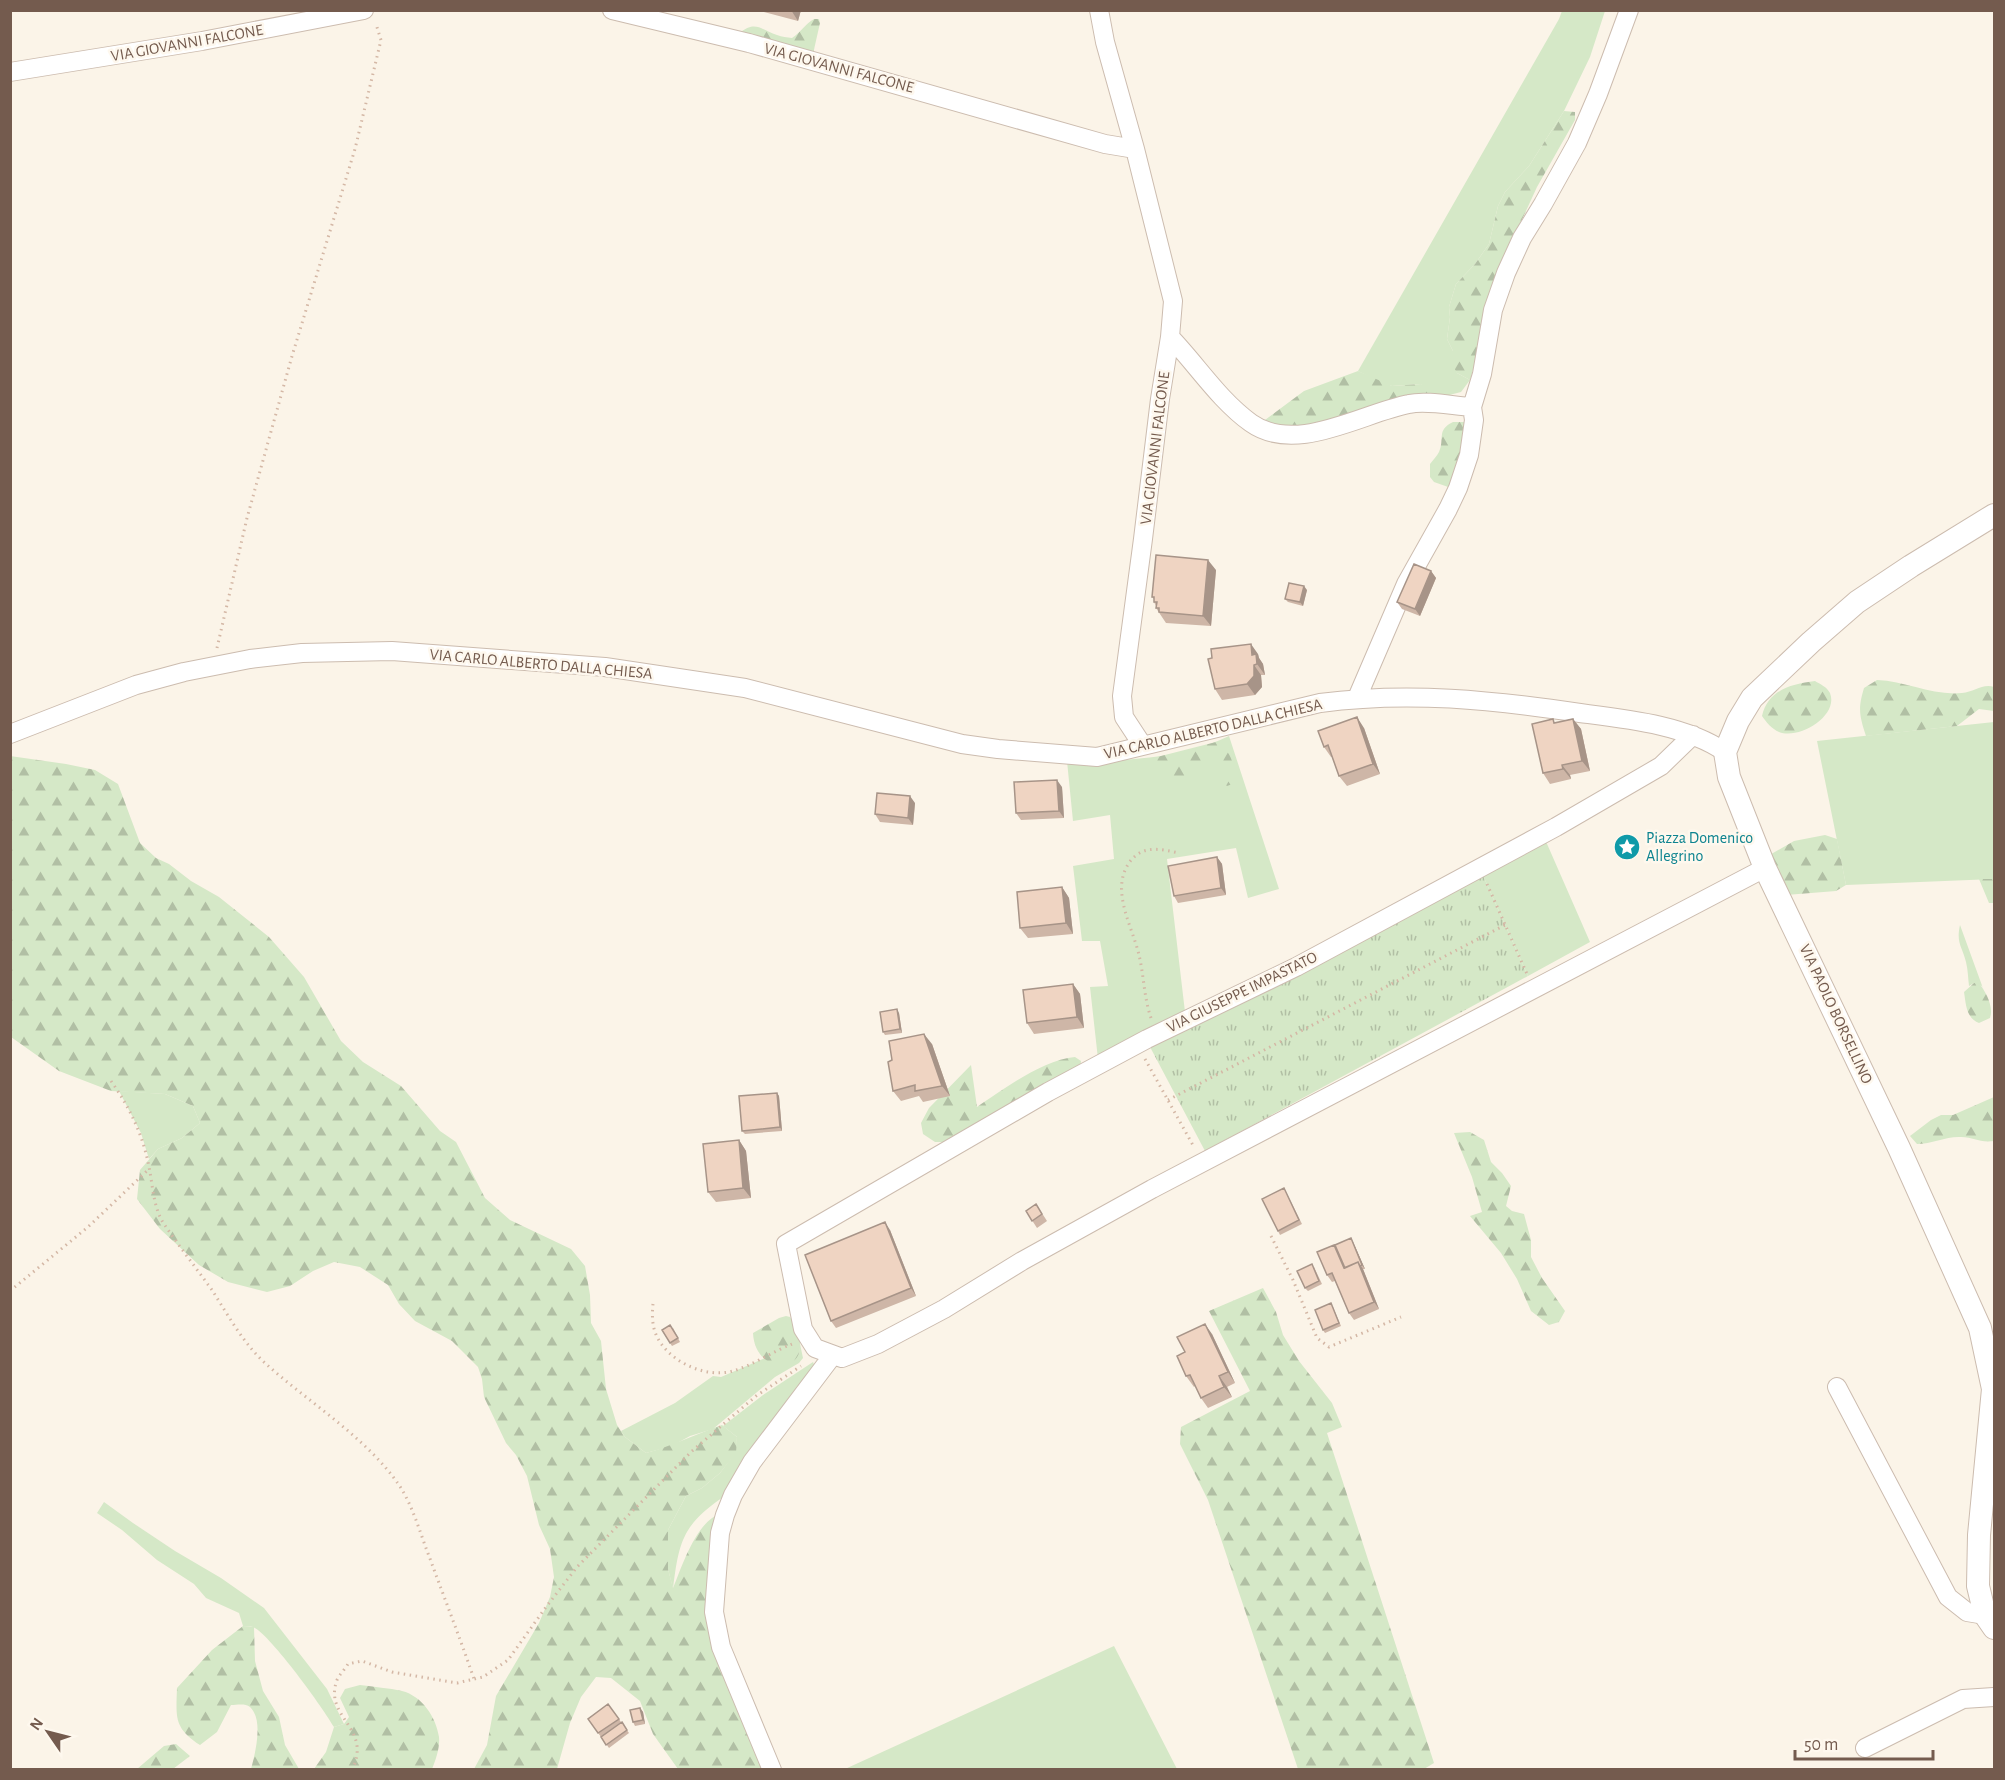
<svg xmlns="http://www.w3.org/2000/svg" width="2005" height="1780" viewBox="0 0 2005 1780" font-family="'Alegreya Sans',sans-serif">
<style>
.grass{fill:#d5e8c7}
.forest{fill:url(#forest-firs)}
.park{fill:url(#park-tufts)}
.lines{fill:none;stroke-linecap:round;stroke-linejoin:round}
.minor-casing{stroke:#ccbcaf;stroke-width:20}
.tertiary-casing{stroke:#ccbcaf;stroke-width:24}
.path{stroke:#d4b7a5;stroke-width:3;stroke-dasharray:1.5 4.5;stroke-linecap:butt}
.minor{stroke:#fff;stroke-width:18}
.tertiary{stroke:#fff;stroke-width:22}
.wall{fill:#ceb6a7}
.shaded-wall{fill:#a79488}
.building{fill:#efd4c2;stroke:#a79488;stroke-width:1.5}
.labels{text-anchor:middle;dominant-baseline:central;stroke-width:5;stroke-linejoin:round;paint-order:stroke}
.street-label{font-size:16px;fill:#745b4e;stroke:#fef8ee}
.culture-label{font-size:16px;fill:#0d838f;stroke:#fef8ee;text-anchor:start}
</style>
<defs>
<pattern id="forest-firs" width="22" height="20" patternUnits="userSpaceOnUse" patternTransform="scale(1.5)"><rect width="22" height="20" fill="#d5e8c7"/><path d="M5 1l3.5 6h-7zM16 11l3.5 6h-7z" fill="#b1bfa4"/></pattern>
<pattern id="park-tufts" width="24" height="20" patternUnits="userSpaceOnUse" patternTransform="scale(1.5)"><rect width="24" height="20" fill="#d5e8c7"/><path d="M3 7l-1-3M5 7V3M7 7l1-3M15 17l-1-3M17 17v-4M19 17l1-3" fill="none" stroke="#b1bfa4"/></pattern>
</defs>
<rect width="100%" height="100%" fill="#fbf4e8"/>
<path class="grass" d="M1562,11H1605L1590,57L1564,111L1529,166L1505,192L1498,206L1489,244L1475,264L1456,284L1449,307L1450,317L1447,339L1453,351L1457,373L1470,380L1461,392L1426,401L1421,384L1392,386L1381,383L1358,371L1559,19Z
M1994,722V879L1846,885L1817,741Z
M1229,736L1279,889L1248,898L1236,848L1167,859L1185,1012L1098,1059L1090,987L1108,986L1100,941H1082L1073,866L1114,859L1110,815L1073,821L1067,761C1121,761 1179,760 1229,736Z
M1544,837L1590,942L1528,976L1481,871Z
M1960,925L1984,991L1982,986L1974,983L1969,986C1968,978 1968,970 1966,962C1962,946 1956,943 1960,925Z
M119,1091L165,1094L193,1106L200,1123L182,1138L158,1149L149,1159L141,1133Z
M800,1344L803,1358L799,1363L775,1377L713,1429L690,1436L672,1446L646,1453L625,1437L621,1431L675,1403L713,1376L721,1377L765,1358L772,1363L799,1354Z
M813,1362L816,1369L726,1495C683,1524 679,1540 673,1589L668,1569V1530L686,1496L702,1488L720,1473L735,1453L737,1437L723,1426L763,1395Z
M104,1502L133,1523L175,1551L221,1578L264,1608L327,1689L344,1724L334,1727C324,1709 269,1633 253,1627C250,1626 246,1627 243,1626L239,1613L206,1598L194,1584L157,1560L122,1530L97,1513Z
M1114,1646L1177,1769H845Z"/>
<path class="forest" d="M814,19H819L820,23L813,54L740,38L741,32C756,20 763,31 777,35C782,37 787,37 792,38C801,32 805,24 814,19Z
M1564,111L1575,112V120L1537,187L1507,252L1470,380L1457,373L1452,364L1453,351L1447,339L1450,317L1449,307L1456,284L1475,264L1489,244L1498,206L1505,192L1529,166Z
M1358,371L1392,386L1421,384L1429,391L1426,401L1290,432L1265,420L1304,391Z
M1453,422H1468L1466,445L1451,488L1434,482L1430,477V464C1433,460 1437,456 1439,452C1445,439 1436,430 1453,422Z
M1877,680C1906,681 1933,696 1962,693C1974,692 1983,683 1994,687V711L1979,709L1957,726L1866,736C1859,715 1858,708 1864,688Z
M1815,681C1820,684 1827,687 1830,693C1839,716 1799,740 1779,732C1772,729 1766,722 1762,716C1768,690 1791,684 1815,681Z
M1216,742C1232,751 1235,766 1235,783L1227,786L1222,782L1213,765H1208L1183,785C1166,782 1153,776 1157,757Z
M10,756L66,764L95,770L118,784L140,843L156,858L169,864L191,881L219,897L269,937L304,977L341,1041L363,1062L401,1086L440,1131L456,1142L485,1198L510,1220L571,1249L585,1266L590,1295L591,1323L601,1341L606,1389L617,1425L625,1437L646,1453C672,1446 696,1434 722,1425L737,1437L736,1453L720,1473L702,1488L686,1496L668,1530V1569L673,1588C683,1564 696,1522 721,1513L709,1598L768,1769H678L653,1734L640,1701L611,1678L596,1677L581,1697L570,1723L557,1769H474L487,1745L496,1696L539,1623L550,1597L554,1577L550,1549L539,1525L527,1476L516,1455L506,1443L484,1397L482,1379L478,1367L452,1341L415,1321L399,1304L388,1285L360,1267L334,1262L313,1271L290,1286L267,1292L228,1282L199,1265L160,1229L137,1199L140,1170L158,1149L182,1138L200,1123L193,1106L165,1094L111,1091L59,1071L11,1037Z
M1825,835L1837,839L1846,885L1836,891L1786,895L1766,857L1794,841Z
M1979,879H1994V903H1989Z
M1974,983H1979C1986,992 1994,1007 1990,1018L1979,1023C1966,1018 1966,1004 1964,992Z
M1075,1057L1081,1061L1080,1069L949,1142H935L923,1134L921,1123L929,1108L971,1065L977,1107C1004,1089 1042,1060 1075,1057Z
M1994,1097V1141C1979,1143 1974,1137 1961,1137C1947,1136 1932,1144 1917,1144L1910,1136L1931,1120L1941,1115H1953Z
M1470,1132L1484,1140L1491,1162L1502,1173L1511,1186L1506,1206L1512,1211L1524,1214L1531,1240V1257L1542,1278L1565,1311L1559,1322L1549,1325L1531,1311L1517,1279L1501,1253L1470,1216L1482,1212L1472,1177L1454,1133Z
M1263,1288L1276,1312L1283,1335L1299,1361L1332,1403L1342,1427L1327,1433L1434,1763L1424,1769H1298L1208,1500L1180,1444L1181,1427L1250,1391L1209,1311Z
M786,1316L790,1317C826,1375 755,1381 753,1333L779,1318Z
M243,1626L254,1627L255,1661L263,1691L279,1717L285,1745L299,1769H251C255,1754 264,1720 250,1707C245,1703 237,1705 231,1705L217,1732L200,1745C174,1728 176,1718 177,1688L212,1650Z
M360,1685C374,1687 389,1688 402,1691C422,1696 436,1717 439,1737C440,1748 436,1759 432,1769H314L326,1752L334,1727L344,1724L349,1717L340,1698L345,1689Z
M176,1744L190,1756L173,1769H137L164,1746Z"/>
<path class="park" d="M1481,871L1528,976L1205,1151L1149,1045Z"/>
<g class="lines">
<defs>
<path id="minor" d="M612,10L749,43L1105,144L1135,149
M1099,10L1105,42L1135,149L1173,301L1170,337L1160,399L1143,539L1122,696L1124,717L1143,746
M10,72L202,41L364,10
M1170,337C1197,365 1219,400 1251,423C1296,455 1362,413 1409,404C1426,400 1454,406 1472,407
M1357,698L1406,584L1448,509L1458,488L1469,455L1474,420L1472,407L1482,374L1493,310L1506,273L1522,238L1543,204L1577,143L1598,94L1629,10
M10,734L136,685L184,672L250,659L302,653L392,651L605,667L745,688L962,744L998,749L1097,757L1320,703C1408,691 1493,700 1580,713C1627,719 1686,725 1725,752
M1693,735L1661,766L1556,827L1296,967L1147,1039L1048,1092L786,1244L803,1329L815,1348L842,1358L878,1344L944,1309L1022,1261L1152,1189L1765,868
M1837,1387L1948,1597L1967,1612L1985,1615
M1865,1748L1963,1699L1994,1697
M772,1770L721,1647L714,1612L720,1533L725,1515L733,1495L752,1462L833,1355"/>
<path id="tertiary" d="M1994,515L1911,566L1857,602L1811,642L1752,698L1738,721L1725,752L1729,777L1765,868L1899,1148L1980,1328L1993,1389L1979,1535L1978,1586L1985,1615L1994,1628"/>
</defs>
<use href="#minor" class="minor-casing"/>
<use href="#tertiary" class="tertiary-casing"/>
<path class="path" d="M217,648L247,518L292,356L355,149L381,40L376,24
M1487,884L1527,974
M1151,1018C1144,998 1144,976 1139,955C1132,925 1108,887 1132,859C1136,855 1141,851 1148,850C1157,848 1170,851 1179,853
M1145,1059L1194,1147
M111,1081C130,1108 143,1135 149,1167C153,1186 153,1207 164,1224C179,1246 196,1268 212,1290C228,1315 243,1343 265,1363C308,1402 366,1437 399,1485C413,1506 420,1533 429,1556C444,1597 460,1638 474,1679
M1168,1100L1505,925
M1271,1236L1293,1280L1317,1338L1329,1347L1401,1317
M10,1291L88,1227L149,1169
M653,1304C652,1313 652,1323 655,1332C665,1360 704,1379 733,1371C751,1366 774,1351 792,1344
M352,1770C373,1727 323,1718 337,1680C340,1674 345,1669 348,1664L362,1661L392,1672L457,1683L483,1677L508,1660L546,1607L577,1567L691,1452L756,1396L801,1366"/>
<use href="#minor" class="minor"/>
<use href="#tertiary" class="tertiary"/>
</g>
<path class="wall" d="M756,10H801L798,21Z
M1216,570L1211,626L1166,623L1156,608V606L1154,602V599L1152,597Z
M1431,571L1436,578L1420,616L1402,609L1397,602Z
M1307,590L1303,606L1288,602L1285,599Z
M1258,654L1259,658L1263,664L1265,675H1261L1262,687L1255,695L1222,700L1215,689Z
M1573,719L1581,729L1590,771L1570,775L1571,779L1550,784L1543,773L1555,723Z
M1364,728L1380,774L1347,786L1339,776L1332,757H1331L1324,747Z
M1062,787L1064,818L1021,820L1016,813Z
M915,803L913,825L880,822L875,814Z
M1217,857L1222,864L1226,895L1178,903L1174,896Z
M1062,887L1069,898L1073,934L1028,938L1020,928Z
M1073,984L1080,994L1084,1028L1034,1034L1027,1023Z
M899,1013L902,1033L885,1035L883,1032Z
M932,1044L950,1096L923,1102L919,1096L901,1101L893,1091Z
M777,1093L779,1096L782,1131L745,1134L742,1131Z
M739,1140L746,1151L751,1198L716,1202L708,1192Z
M1284,1188L1302,1224L1280,1235L1278,1231Z
M1036,1204L1047,1221L1037,1228L1026,1211Z
M890,1230L916,1296L836,1328L831,1321Z
M1353,1242L1365,1269H1363L1379,1309L1354,1320L1349,1313L1335,1281L1332,1282L1327,1275L1336,1248Z
M1314,1267L1322,1284L1308,1291L1305,1288Z
M1333,1307L1341,1326L1325,1333L1323,1330Z
M673,1328L680,1342L672,1346L670,1343Z
M1212,1334L1235,1383L1227,1387L1232,1397L1208,1408L1201,1398L1195,1386L1194,1387L1186,1376L1185,1352Z
M608,1704L629,1733L609,1748L588,1719Z
M640,1708L643,1712L645,1724L635,1726L633,1722Z"/>
<path class="shaded-wall" d="M791,10H801L798,21Z
M1208,560L1216,570L1211,626L1203,616Z
M1431,571L1436,578L1420,616L1415,609Z
M1304,586L1307,590L1303,606L1300,602Z
M1251,644L1258,654L1259,658L1263,664L1265,675L1257,664L1252,655Z
M1254,665L1261,675L1262,687L1255,695L1247,684Z
M1357,717L1364,728L1380,774L1373,764Z
M1573,719L1581,729L1590,771L1582,761Z
M1562,765L1570,775L1571,779L1563,769Z
M1057,780L1062,787L1064,818L1059,811Z
M910,796L915,803L913,825L908,818Z
M1217,857L1222,864L1226,895L1221,888Z
M1062,887L1069,898L1073,934L1066,923Z
M1073,984L1080,994L1084,1028L1077,1017Z
M897,1009L899,1013L902,1033L900,1029Z
M924,1034L932,1044L950,1096L942,1086Z
M777,1093L779,1096L782,1131L780,1127Z
M739,1140L746,1151L751,1198L743,1188Z
M885,1222L890,1230L916,1296L911,1288Z
M1351,1238L1353,1242L1365,1269L1362,1265Z
M1358,1262L1363,1269L1379,1309L1374,1302Z
M1205,1324L1212,1334L1235,1383L1228,1372Z
M1219,1376L1227,1387L1232,1397L1224,1387Z
M640,1708L643,1712L645,1724L643,1720Z"/>
<path class="building" d="M1156,555L1208,560L1203,616L1159,612V608H1156L1157,602H1154V597H1152Z
M1414,564L1431,571L1415,609L1397,602Z
M1289,583L1304,586L1300,602L1285,599Z
M1251,644L1252,655L1256,654L1257,664L1254,665V676L1247,684L1215,689L1208,659L1212,658L1211,649Z
M1357,717L1373,764L1339,776L1328,745L1324,747L1318,731Z
M1553,719L1554,723L1573,719L1582,761L1562,765L1563,769L1543,773L1532,724Z
M1057,780L1059,811L1016,813L1014,782Z
M877,793L910,796L908,818L875,814Z
M1217,857L1221,888L1174,896L1168,866Z
M1062,887L1066,923L1020,928L1017,892Z
M1073,984L1077,1017L1027,1023L1023,990Z
M897,1009L900,1029L883,1032L880,1012Z
M924,1034L942,1086L915,1091V1085L893,1091L888,1062L892,1060L889,1041Z
M777,1093L780,1127L742,1131L739,1096Z
M739,1140L743,1188L708,1192L703,1144Z
M1284,1188L1299,1220L1278,1231L1262,1199Z
M1036,1204L1042,1214L1032,1221L1026,1211Z
M885,1222L911,1288L831,1321L805,1255Z
M1351,1238L1362,1265L1360,1266L1358,1262L1345,1268L1335,1245Z
M1334,1245L1344,1268L1358,1262L1374,1302L1349,1313L1332,1273L1327,1275L1317,1252Z
M1312,1264L1319,1281L1305,1288L1297,1271Z
M1331,1303L1339,1323L1323,1330L1315,1310Z
M1205,1324L1228,1372L1219,1376L1224,1387L1201,1398L1190,1375L1186,1376L1177,1356L1185,1352L1177,1337Z
M670,1325L678,1338L670,1343L662,1330Z
M608,1704L619,1719L598,1733L588,1719Z
M640,1708L643,1720L633,1722L630,1710Z
M622,1722L627,1730L606,1745L601,1737Z"/>
<defs>
<symbol id="sight-disc" viewBox="-11 -11 22 22"><circle r="9.5" fill="#0f9aa8" stroke="#fef8ee"/><path d="M0-6L1.8-2.2L6-1.7L2.9 1.2L3.7 5.4L0 3.3L-3.7 5.4L-2.9 1.2L-6-1.7L-1.8-2.2Z" fill="#fff"/></symbol>
</defs>
<g fill-rule="evenodd">
<use href="#sight-disc" x="1612" y="832" width="30" height="30"/>
</g>
<g class="labels">
<g class="street-label">
<text transform="translate(187 43) rotate(-10)">VIA GIOVANNI FALCONE</text>
<text transform="translate(839 68) rotate(15)">VIA GIOVANNI FALCONE</text>
<text transform="translate(1155 448) rotate(-83)">VIA GIOVANNI FALCONE</text>
<text transform="translate(541 664) rotate(5)">VIA CARLO ALBERTO DALLA CHIESA</text>
<text transform="translate(1213 729) rotate(-13)">VIA CARLO ALBERTO DALLA CHIESA</text>
<text transform="translate(1242 992) rotate(-26)">VIA GIUSEPPE IMPASTATO</text>
<text transform="translate(1836 1014) rotate(65)">VIA PAOLO BORSELLINO</text>
</g>
<g class="culture-label">
<text x="1646" y="838">Piazza Domenico<tspan x="1646" dy="18">Allegrino</tspan></text>
</g>
</g>
<rect width="2005" height="1780" fill="none" stroke="#745b4e" stroke-width="24"/>
<g transform="translate(48 1732) rotate(305)" stroke="#fef8ee" stroke-width="4.5" paint-order="stroke">
<path d="M0-4.5L10 22L0 15L-10 22Z" fill="#745b4e"/>
<text y="-9" font-size="16" font-weight="bold" text-anchor="middle" fill="#745b4e">N</text>
</g>
<path d="M1795 1750v9h138v-9" fill="none" stroke="#745b4e" stroke-width="3"/>
<text x="1804" y="1750" font-size="18" fill="#745b4e" stroke="#fef8ee" stroke-width="4.5" paint-order="stroke">50 m</text>
</svg>
